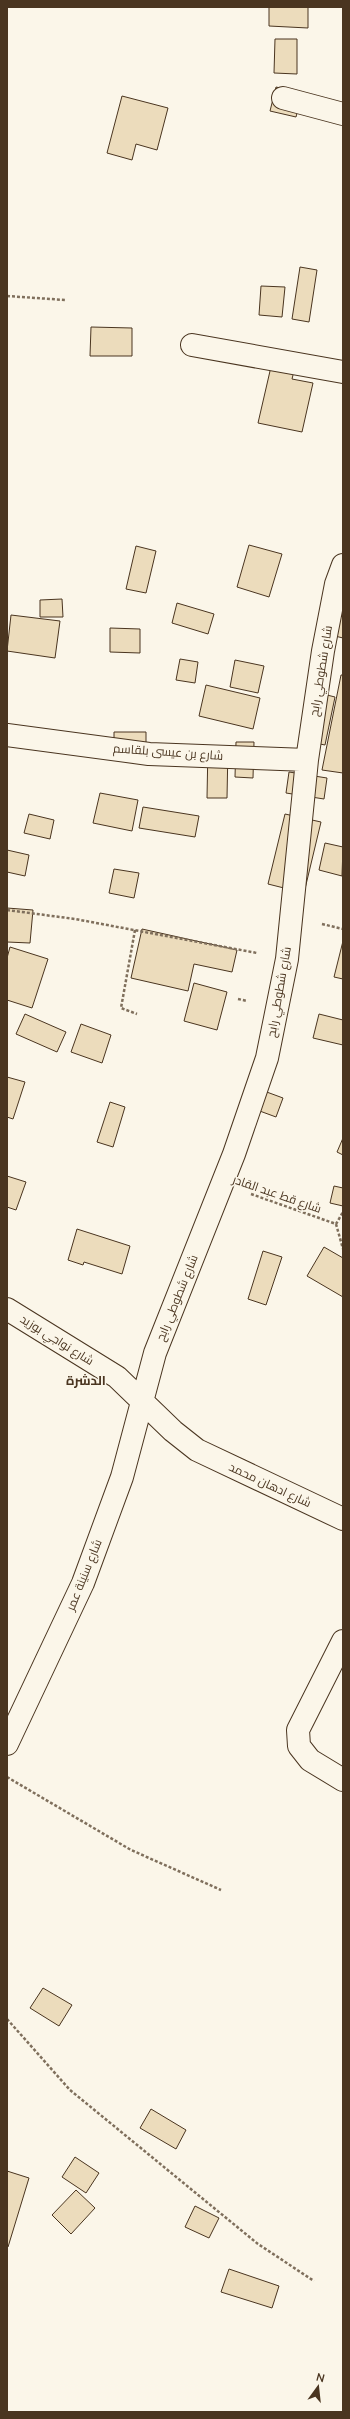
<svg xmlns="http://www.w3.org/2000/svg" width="350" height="2419" viewBox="0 0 350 2419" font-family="'Nunito Sans',Cairo,sans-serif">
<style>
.building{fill:#ecdcbc;stroke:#4a3520}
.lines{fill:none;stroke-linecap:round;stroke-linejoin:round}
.minor-casing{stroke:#4a3520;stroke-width:24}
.path{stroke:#7f6f5c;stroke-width:2.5;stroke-dasharray:3 2;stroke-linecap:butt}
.minor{stroke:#fbf6e9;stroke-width:22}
.labels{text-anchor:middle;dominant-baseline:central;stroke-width:3;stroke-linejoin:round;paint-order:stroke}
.street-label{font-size:12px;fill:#4a3520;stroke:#fbf6e9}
.neighbourhood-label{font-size:13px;font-weight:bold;fill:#4a3520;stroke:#fbf6e9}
</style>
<rect width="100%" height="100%" fill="#fbf6e9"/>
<path class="building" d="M269,7H308V28L269,26Z
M275,39H297V74L274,73Z
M276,87L302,93L296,117L270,111Z
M122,96L168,108L157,150L136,144L132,160L107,153Z
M300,267L317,270L309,322L292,319Z
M261,286L285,287L282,317L259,315Z
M91,327L132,328V356H90Z
M273,358L296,363L292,379L313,383L302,432L258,423Z
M249,545L282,554L269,597L237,587Z
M136,546L156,551L146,593L126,589Z
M62,599L63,617H40V600Z
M177,603L214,614L208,634L172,623Z
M11,615L60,621L55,658L7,651Z
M337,615L343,617V638L331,635Z
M110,628L140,629V653L110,652Z
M180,659L198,662L195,683L176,680Z
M235,660L264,666L258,693L230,687Z
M341,675H343V773L322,770Z
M206,685L260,698L253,729L199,716Z
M311,691L335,697L325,745L300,740Z
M114,732H146V757H114Z
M236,742H254L253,778L235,777Z
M208,746L228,747L227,798H207Z
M289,772L327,778L324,799L286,793Z
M100,793L138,800L132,831L93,823Z
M143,807L199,816L195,837L139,828Z
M29,814L54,820L50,839L24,833Z
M285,814L321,822L304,893L268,884Z
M325,843L343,847L342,876L319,870Z
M7,850L29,855L25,876L7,872Z
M114,869L139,873L134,898L109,893Z
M7,908L33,910L30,943L7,942Z
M142,929L237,950L232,972L194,964L188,991L131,978Z
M343,941V979L334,977Z
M10,947L48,959L32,1008L7,1000V958Z
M194,983L227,992L217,1030L184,1021Z
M25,1014L66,1032L57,1052L16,1034Z
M319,1014L343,1020V1045L313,1038Z
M81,1024L111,1035L102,1063L71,1052Z
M7,1077L25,1082L13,1119L7,1117Z
M264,1091L283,1098L276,1117L257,1110Z
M110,1102L125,1107L113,1147L97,1142Z
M343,1138V1155L337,1152Z
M7,1176L26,1182L16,1210L7,1207Z
M334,1186L343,1188V1206L330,1203Z
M77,1229L130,1246L122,1274L84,1262L83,1265L68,1260Z
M324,1247L343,1258V1297L307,1276Z
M263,1251L282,1257L266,1305L248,1299Z
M43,1988L72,2005L59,2026L30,2008Z
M151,2109L186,2130L176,2149L140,2128Z
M75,2157L99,2173L86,2193L62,2177Z
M7,2171L29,2178L8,2247L7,2246Z
M76,2190L95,2208L71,2234L52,2215Z
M195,2206L219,2218L209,2238L185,2227Z
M229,2269L279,2286L272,2308L221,2292Z"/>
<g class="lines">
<defs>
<path id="minor" d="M283,98L343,114
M192,345L343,372
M7,735L149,754L307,760
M7,1309L117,1377L173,1431L197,1450L343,1519
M343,1641L298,1730L299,1746L310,1760L343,1780
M7,1744L83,1583L122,1477L155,1353L234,1154L267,1058L287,959L307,760L323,651L336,584L343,565"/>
</defs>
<use href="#minor" class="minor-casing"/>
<path class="path" d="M7,296L65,300
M7,910L75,919L257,953
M322,924L343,929
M135,930L121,1008L137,1014
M238,999L247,1001
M251,1194L336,1224L343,1212
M336,1224L343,1249
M7,1777L131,1850L221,1890
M7,2019L70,2090L258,2244L314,2281"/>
<use href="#minor" class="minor"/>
</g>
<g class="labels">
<g class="street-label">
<text transform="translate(321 671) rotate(-81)">شارع شطوطي رابح</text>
<text transform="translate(168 752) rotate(4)">شارع بن عيسى بلقاسم</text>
<text transform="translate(279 992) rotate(-80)">شارع شطوطي رابح</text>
<text transform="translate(277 1194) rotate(19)">شارع قط عبد القادر</text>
<text transform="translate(177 1298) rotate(-68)">شارع شطوطي رابح</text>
<text transform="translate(57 1340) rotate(32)">شارع نواجي بوزيد</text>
<text transform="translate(270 1485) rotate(25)">شارع ادهان محمد</text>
<text transform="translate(84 1575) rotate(-68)">شارع سنينة عمر</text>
</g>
<g class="neighbourhood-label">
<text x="86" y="1381">الدشرة</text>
</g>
</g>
<rect width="350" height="2419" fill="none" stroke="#4a3520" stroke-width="16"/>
<g transform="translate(318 2387) rotate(15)" stroke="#fbf6e9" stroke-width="3" paint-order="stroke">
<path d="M0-3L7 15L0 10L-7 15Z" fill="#4a3520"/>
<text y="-6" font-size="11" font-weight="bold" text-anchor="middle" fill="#4a3520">N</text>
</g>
</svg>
